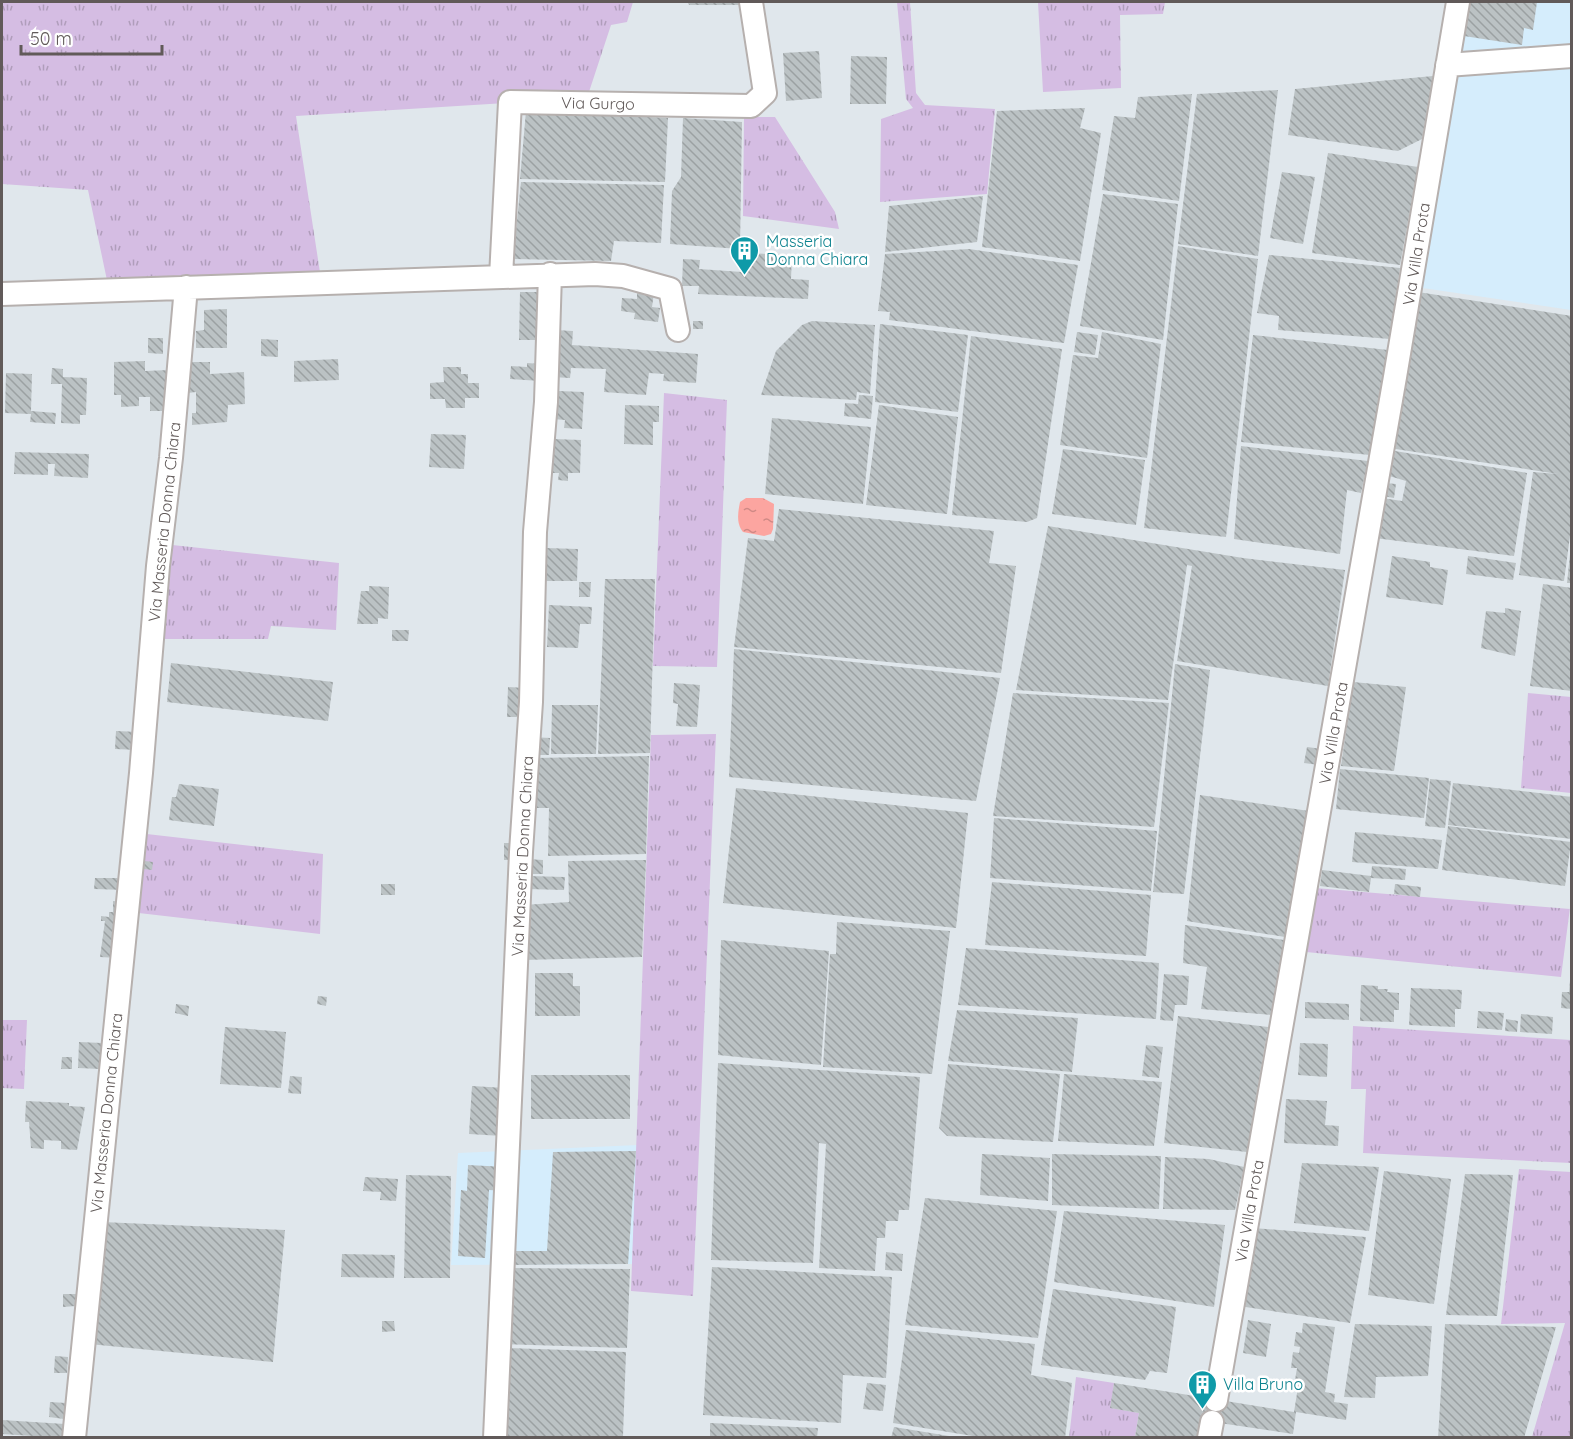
<svg xmlns="http://www.w3.org/2000/svg" width="1573" height="1439" viewBox="0 0 1573 1439" font-family="Quicksand,sans-serif">
<style>
.commercial{fill:#d5edfc}
.grass{fill:url(#grass-tufts)}
.water{fill:url(#water-ripples)}
.building{fill:url(#building-back-hatch)}
.lines{fill:none;stroke-linecap:round;stroke-linejoin:round}
.minor-casing{stroke:#b6b0ae;stroke-width:26}
.minor{stroke:#fff;stroke-width:22}
.labels{text-anchor:middle;dominant-baseline:central;stroke-width:5;stroke-linejoin:round;paint-order:stroke}
.street-label{font-size:16px;fill:#615a59;stroke:#fff}
.culture-label{font-size:16px;fill:#0d838f;stroke:#fff;text-anchor:start}
</style>
<defs>
<pattern id="grass-tufts" width="24" height="20" patternUnits="userSpaceOnUse" patternTransform="scale(1.5)"><rect width="24" height="20" fill="#d5bde3"/><path d="M3 7l-1-3M5 7V3M7 7l1-3M15 17l-1-3M17 17v-4M19 17l1-3" fill="none" stroke="#b09dbb"/></pattern>
<pattern id="water-ripples" width="26" height="14" patternUnits="userSpaceOnUse" patternTransform="scale(1.5)"><rect width="26" height="14" fill="#fca5a0"/><path d="M2 4q2-2 4 0t4 0M15 11q2-2 4 0t4 0" fill="none" stroke="#cf8985"/></pattern>
<pattern id="building-back-hatch" width="6" height="6" patternUnits="userSpaceOnUse" patternTransform="scale(1.5)"><rect width="6" height="6" fill="#bbc2c4"/><path d="M-1 5l2 2M0 0l6 6M5-1l2 2" fill="none" stroke="#9ba1a2"/></pattern>
</defs>
<rect width="100%" height="100%" fill="#e0e7ec"/>
<path class="commercial" d="M1466,2H1571V49L1455,59Z
M1571,62V310L1416,287L1454,72Z
M638,1145L632,1264L451,1265L458,1153Z"/>
<path class="grass" d="M2,2H633L627,22L611,25L587,98L296,116L321,279L108,285L88,190L2,184Z
M897,2H910L916,93L925,105L995,109L987,194L880,202L881,119L913,108L906,99Z
M1038,2H1165L1163,14L1120,15L1121,88L1043,92Z
M744,117H775L835,212L839,229L743,216Z
M664,393L727,400L717,667L653,666Z
M163,544L339,563L336,630L271,626L268,639H157Z
M1528,693L1571,697V793L1521,788Z
M716,734L693,1296L631,1291L651,735Z
M138,833L323,854L320,934L130,912Z
M1315,888L1570,909L1571,900L1561,977L1306,952Z
M2,1020H27L24,1089L2,1088Z
M1353,1026L1571,1040V1163L1363,1153L1366,1089H1351Z
M1519,1169L1571,1172V1437H1532L1565,1323L1501,1324Z
M1076,1377L1114,1383L1111,1408L1139,1413L1135,1437H1138L1069,1438Z"/>
<path class="water" d="M746,498H763L774,504L773,529L771,534L764,536L743,532C736,524 738,512 740,502Z"/>
<path class="building" d="M688,2H741V5H689Z
M1469,2H1537L1533,30L1524,28L1522,45L1464,36Z
M819,51L822,98L786,101L783,53Z
M851,56L887,57L886,104H850Z
M1433,76L1422,139L1398,151L1288,135L1295,89Z
M1278,90L1258,256L1178,244L1197,94Z
M1192,94L1179,201L1102,190L1114,116L1135,118L1138,97Z
M1085,108L1080,128L1101,133L1080,261L982,247L997,111Z
M526,111L668,118L665,182L520,179Z
M683,118L742,122L740,249L670,244L672,191L681,177Z
M1328,153L1418,167L1400,265L1312,253Z
M1282,172L1315,177L1303,244L1270,238Z
M521,182L664,185L661,243L614,241L611,261L513,259Z
M1103,194L1178,204L1163,340L1080,326Z
M983,196L977,242L885,252L889,206Z
M1178,246L1258,259L1226,537L1144,528Z
M969,249L1078,265L1064,343L889,320L890,312L878,311L885,254Z
M743,253L792,255L791,279L809,280L808,299L698,294L699,286H682L683,259L700,260L699,269L742,272Z
M1269,255L1400,268L1390,339L1278,330L1279,316L1257,313Z
M520,292H537V340H519Z
M637,292L654,293L652,307L660,308L658,322L634,319L635,313L621,311L622,298L637,299Z
M1418,292L1572,316V521L1564,581L1519,575L1533,472L1558,474L1389,448Z
M227,309V348H196V331L204,330V310Z
M693,321H703V329H693Z
M812,321L875,325L870,394L857,392L856,400L761,395L776,351L802,325Z
M880,324L968,335L958,412L875,402Z
M555,330L573,331L572,345L698,354L696,383L663,381L664,374L649,373L646,395L604,392L606,369L571,368L570,378L552,377Z
M1077,332L1098,335L1095,355L1074,352Z
M1102,332L1161,344L1147,458L1060,445L1073,355L1098,358Z
M1253,335L1388,350L1370,455L1241,442Z
M971,336L1062,349L1037,518L1027,522L952,515Z
M148,338H163V354L148,353Z
M261,339L278,340V357L261,356Z
M338,359L339,380L294,382V361Z
M145,361V371L169,370L170,411H150V397H139V406L121,407V395H114V362Z
M183,362H210V374L244,372L245,404L228,405L227,422L192,425V413H196V392L180,394Z
M527,363L541,364L540,381L510,379L511,366L527,367Z
M443,367H461V374H468V383H479V398H465V408H446L445,399H430V383L444,382Z
M52,368L63,369V377L87,378L86,415H80V424L61,423L62,384H51Z
M6,373L32,374L31,411L56,413L55,424L30,422L31,414L5,413Z
M558,391L584,392L582,429L564,428L565,420L553,419V408H558Z
M859,395L873,396L871,419L844,416L845,403L858,404Z
M625,405L659,406V422H653V445L624,444Z
M879,405L958,417L947,514L866,505Z
M772,418L871,427L863,504L765,494Z
M431,434L466,435L464,469L429,467Z
M553,439L581,440L580,473H568V481L558,480L559,473H547L548,462H553Z
M1241,446L1368,461L1361,493L1347,490L1340,554L1234,539Z
M1063,449L1145,460L1136,525L1052,514Z
M1389,450L1527,473L1514,556L1375,538L1382,498L1402,501L1406,481L1386,475Z
M15,452L89,454L88,478L54,476L55,464H48V475L14,474Z
M1385,483L1396,484L1394,498L1383,496Z
M779,509L994,531L989,563L1016,566L1001,673L734,647L748,538L774,541Z
M1048,526L1243,558L1345,570L1328,686L1177,661L1192,566L1187,565L1168,700L1016,690Z
M546,548L578,549L577,581H545Z
M1570,554L1572,555V583H1567Z
M1392,556L1430,562V567L1448,570L1443,605L1386,597Z
M1468,556L1516,563L1513,580L1466,574Z
M605,579H655L650,753L598,754Z
M579,582H591L590,597H579Z
M1543,584L1572,588V691L1530,686Z
M369,586L389,587L388,619L378,618V624H357L361,591H369Z
M549,605L592,607L591,624H580L578,648L547,647Z
M1505,608L1521,611L1515,656L1481,648L1486,611L1505,613Z
M392,630H409L408,641H392Z
M734,649L1000,678L976,801L729,777Z
M171,663L333,682L328,721L167,702Z
M1175,664L1210,670L1184,894L1153,892Z
M1353,682L1406,687L1394,771L1341,766Z
M674,683L700,685L697,727L676,726L678,704L673,703Z
M508,687L526,688L525,717H507Z
M1013,693L1169,703L1154,827L993,816Z
M552,705H598L596,754H551Z
M116,731L139,732L138,750L115,749Z
M532,737L550,738L549,755H532Z
M1307,747L1322,749L1319,765L1304,763Z
M649,756L646,854L548,856L549,808H534V758Z
M1340,769L1429,778L1424,818L1336,809Z
M1430,779L1451,781L1445,828L1425,826Z
M1453,783L1572,797V839L1448,825Z
M179,784L219,789L214,826L169,820L172,797H176Z
M736,788L968,813L956,928L723,903Z
M1200,795L1309,811L1285,937L1187,921Z
M994,818L1157,831L1151,891L990,878Z
M1448,826L1571,842L1565,886L1442,870Z
M1355,832L1442,840L1438,869L1352,862Z
M504,843H514L517,860H504Z
M527,859L543,860V874H527Z
M137,860L153,862L152,870L136,868Z
M646,860L642,957L523,960L524,905L569,902L568,861Z
M1372,866L1406,869L1405,880L1371,878L1369,892L1320,886L1322,870L1371,876Z
M528,876L565,877L564,890L527,889Z
M95,878H117L126,885L125,890L94,889Z
M992,882L1151,895L1146,956L985,945Z
M381,884H395V895H381Z
M1395,884L1421,887L1420,897L1394,894Z
M113,901L124,902L118,958L100,957L105,921H101V916L109,917V912H113Z
M837,922L950,931L932,1074L823,1067L830,954H836Z
M1185,925L1284,940L1272,1015L1201,1009L1207,967L1183,963Z
M721,940L829,951L821,1065L718,1055Z
M966,948L1159,963L1156,1019L958,1005Z
M535,973H573V986H580V1016H535Z
M1164,974L1189,976L1187,1005H1175L1173,1021L1160,1020Z
M1570,980L1572,1009L1561,1008L1562,992H1569Z
M1361,985L1378,986V989H1388L1387,992L1399,993V1010H1394V1022L1360,1021Z
M1411,988L1462,990L1461,1009H1455V1027L1409,1025Z
M318,996L327,997L326,1006L317,1004Z
M1305,1002L1349,1004V1020L1305,1018Z
M176,1004L189,1006L188,1016L175,1013Z
M957,1010L1078,1018L1072,1072L948,1061Z
M1478,1011L1504,1013L1502,1030L1477,1028Z
M1521,1014L1553,1017L1552,1034L1520,1032Z
M1178,1016L1268,1027L1247,1152L1164,1143Z
M1506,1019L1518,1021L1517,1032L1505,1031Z
M225,1027L286,1032L281,1088L220,1084Z
M79,1042L102,1043L100,1069L78,1068Z
M1300,1043L1328,1044L1327,1077L1298,1075Z
M1146,1045L1163,1047L1159,1078L1142,1076Z
M62,1057H72V1069H61Z
M718,1063L920,1077L909,1210H899L898,1221H886L885,1238H877L875,1271L819,1268L826,1144L819,1143L813,1263L711,1260Z
M948,1064L1060,1074L1053,1142L947,1136L939,1128Z
M1064,1074L1162,1082L1154,1146L1058,1141Z
M531,1075H630V1119H531Z
M290,1076L302,1077L301,1094L288,1093Z
M472,1086L505,1088L502,1136L469,1134Z
M1286,1099L1327,1101L1325,1125L1339,1126L1338,1146L1284,1143Z
M26,1101L69,1103V1106L85,1107L77,1150L61,1149V1141L44,1140V1149L31,1148L29,1122H25Z
M636,1151L628,1264L510,1265V1251H547L553,1152Z
M982,1154L1050,1158L1048,1201L980,1195Z
M1052,1154L1161,1156L1159,1209L1052,1205Z
M1165,1157L1209,1159L1244,1167L1235,1210L1163,1209Z
M1302,1163L1379,1167L1369,1231L1294,1223Z
M468,1165L506,1167L505,1191L489,1190L485,1258L458,1256L461,1190L467,1191Z
M1384,1171L1451,1179L1434,1304L1368,1295Z
M1465,1174L1513,1175L1497,1316L1446,1315Z
M406,1175L451,1176L450,1278H404Z
M365,1177L398,1179L396,1201L380,1200L381,1192L363,1191Z
M925,1198L1057,1211L1038,1338L905,1325Z
M1064,1211L1225,1225L1214,1307L1054,1282Z
M102,1222L285,1230L273,1362L89,1344Z
M1253,1228L1366,1237L1350,1323L1239,1306Z
M886,1252L903,1254L902,1271L885,1270Z
M342,1254L395,1255L394,1278L341,1277Z
M712,1267L892,1277L886,1378L843,1375L841,1423L703,1415Z
M508,1268L630,1269L627,1348L503,1344Z
M1053,1289L1176,1307L1167,1373L1150,1371L1145,1380L1041,1365Z
M63,1294H76V1306L63,1307Z
M1248,1320L1271,1324L1266,1357L1243,1353Z
M382,1321H394L395,1331L382,1332Z
M1303,1323L1335,1327L1325,1392L1335,1394L1334,1402L1348,1404L1346,1420L1296,1412L1293,1434L1206,1421L1203,1438H1138L1135,1437L1139,1413L1110,1408L1114,1383L1294,1412L1299,1381L1295,1380L1297,1368H1291L1293,1352L1299,1353L1300,1347L1294,1346L1296,1332L1302,1333Z
M1355,1324L1432,1326L1428,1376L1376,1377L1375,1398L1344,1397Z
M1445,1324L1556,1327L1524,1438H1438Z
M906,1330L1035,1344L1031,1375L1072,1383L1065,1438H985L893,1423Z
M505,1348L626,1352L623,1436L501,1438Z
M55,1356L68,1357L67,1373H54Z
M867,1383L886,1385L883,1411L863,1409Z
M50,1402L66,1403L64,1419L49,1417Z
M2,1420L65,1424L64,1438L2,1434Z
M710,1423L818,1428L817,1438H710Z
M894,1427L949,1436V1438H891Z"/>
<g class="lines">
<defs>
<path id="minor" d="M1447,65L1572,56
M501,277L510,102L751,106L765,93L751,2
M2,294L595,274L623,276L670,289L678,330
M1216,1400L1395,377L1458,2
M74,1438L141,773L158,566L171,458L186,287
M495,1438L521,852L531,702L535,532L546,402L550,274
M1209,1438L1212,1422"/>
</defs>
<use href="#minor" class="minor-casing"/>
<use href="#minor" class="minor"/>
</g>
<defs>
<symbol id="building-pin" viewBox="-11 -11 22 30"><path d="M0 17L-7.5 6A9.5 9.5 0 1 1 7.5 6Z" fill="#0f9aa8" stroke="#fff"/><path d="M-4-6H4V6H1V3H-1V6H-4ZM-2.5-4.3h1.7v1.8h-1.7ZM.8-4.3h1.7v1.8H.8ZM-2.5-1h1.7V.8h-1.7ZM.8-1h1.7V.8H.8Z" fill="#fff"/></symbol>
</defs>
<g fill-rule="evenodd">
<use href="#building-pin" x="728" y="234" width="33" height="45"/>
<use href="#building-pin" x="1186" y="1368" width="33" height="45"/>
</g>
<g class="labels">
<g class="street-label">
<text transform="translate(598 103) rotate(1)">Via Gurgo</text>
<text transform="translate(1416 254) rotate(-81)">Via Villa Prota</text>
<text transform="translate(164 522) rotate(-84)">Via Masseria Donna Chiara</text>
<text transform="translate(1333 733) rotate(-80)">Via Villa Prota</text>
<text transform="translate(522 856) rotate(-87)">Via Masseria Donna Chiara</text>
<text transform="translate(106 1113) rotate(-84)">Via Masseria Donna Chiara</text>
<text transform="translate(1249 1211) rotate(-80)">Via Villa Prota</text>
</g>
<g class="culture-label">
<text x="766" y="241">Masseria<tspan x="766" dy="18">Donna Chiara</tspan></text>
<text x="1223" y="1384">Villa Bruno</text>
</g>
</g>
<rect width="1573" height="1439" fill="none" stroke="#615a59" stroke-width="6"/>
<path d="M21 45v9h141v-9" fill="none" stroke="#615a59" stroke-width="3"/>
<text x="30" y="45" font-size="18" fill="#615a59" stroke="#ffffff" stroke-width="4.5" paint-order="stroke">50 m</text>
</svg>
